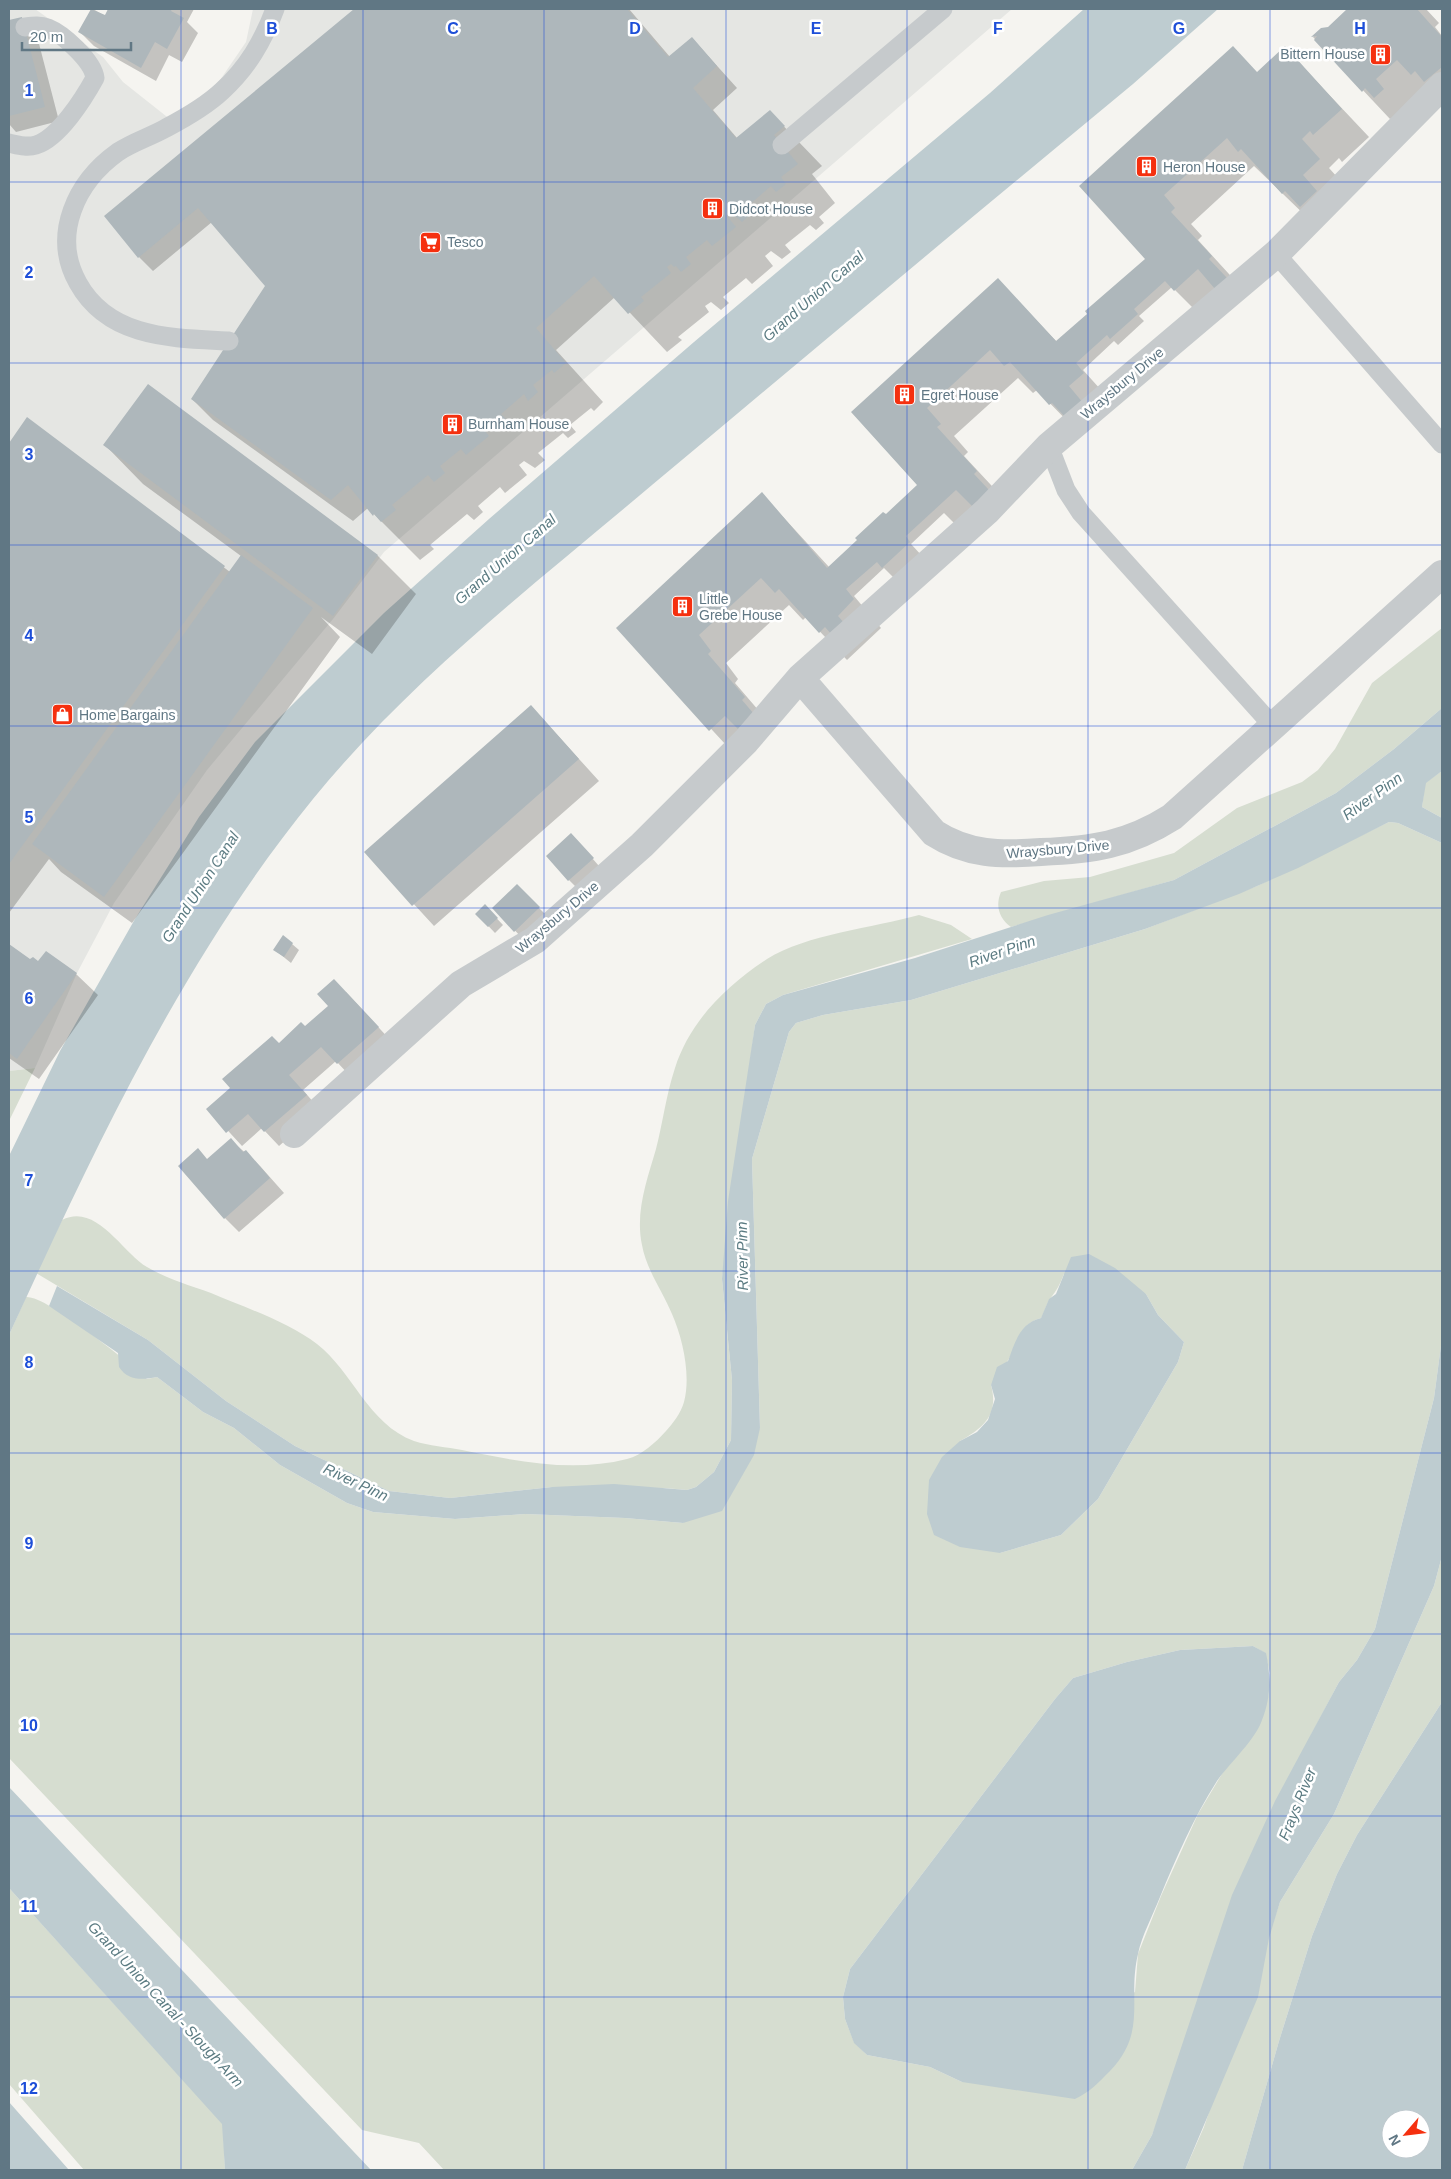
<svg xmlns="http://www.w3.org/2000/svg" width="1451" height="2179" viewBox="0 0 1451 2179" font-family="Arial,sans-serif">
<style>
.built{fill:#e5e6e3}
.green{fill:#d6ddd0;fill-rule:evenodd}
.water{fill:#beccd0;fill-rule:evenodd}
.shadow{fill:#0003}
.building{fill:#aeb7bb}
.lines{fill:none;stroke-linecap:round;stroke-linejoin:round}
.lane{stroke:#c6cacc;stroke-width:19}
.street{stroke:#c6cacc;stroke-width:28}
.grid{fill:none;stroke:#1d4ed8;stroke-width:1;stroke-opacity:0.55}
.labels{text-anchor:middle;dominant-baseline:central;stroke-width:5;stroke-linejoin:round;paint-order:stroke}
.poi-label{font-size:14px;fill:#607784;stroke:#fff;text-anchor:start}
.street-label{font-size:14px;fill:#607784;stroke:#fff}
.water-label{font-size:15px;font-style:italic;fill:#5b7b82;stroke:#fff}
.grid-label{font-size:16px;text-anchor:middle;font-weight:bold;fill:#1d4ed8;stroke:#fff;stroke-width:5;stroke-linejoin:round;paint-order:stroke}
</style>
<rect width="100%" height="100%" fill="#f5f4f0"/>
<path class="built" d="M9,9H35L103,57L123,82L171,120L188,110L220,80L246,42L253,9H1012L384,552L333,619L207,770L114,903L77,973L35,1068L9,1071Z"/>
<path class="green" d="M1442,628V708L1394,749L1336,793L1174,880L1011,927C999,918 995,906 1001,892L1044,881L1090,877L1174,853L1237,808L1302,782L1318,770L1335,749L1372,683Z
M1442,771V818L1422,807L1425,783Z
M1389,822L1398,823L1442,843V1338L1434,1398L1375,1629L1357,1660L1339,1682L1311,1735L1152,2135L1132,2170H444L419,2143L362,2130L9,1758V1335L26,1297C48,1296 128,1362 147,1379L157,1377L203,1412L234,1428L280,1465L347,1503L373,1512L455,1519L525,1514L625,1518L683,1523L760,1428L752,1159L789,1032L796,1023L823,1015L911,1000L1145,929L1257,886ZM1064,1274L1146,1294L1158,1315L1184,1342L1178,1362L1098,1499L1061,1535L1000,1553L960,1441C984,1428 999,1414 991,1385C997,1378 1002,1370 1007,1362C1018,1345 1018,1324 1041,1318C1045,1312 1046,1304 1050,1299C1058,1288 1059,1286 1064,1274ZM1253,1646L1265,1653L1270,1673L1268,1697L1198,1814L1161,1896L1138,1954L1135,1992L962,2082L930,2067L867,2055L854,2042L845,2019L843,1997L850,1969L1055,1699L1073,1678L1127,1662L1180,1650Z
M919,915L951,925L972,939L783,995L766,1004L755,1025L722,1279L732,1380L731,1440L714,1472L696,1487L687,1490L665,1488L552,1487L450,1498L389,1491L295,1446L226,1401L148,1340L36,1273L62,1220C96,1202 122,1252 147,1267C167,1279 189,1285 211,1293C244,1307 288,1322 317,1344C353,1372 368,1424 414,1441C429,1446 447,1447 462,1450C516,1461 572,1473 627,1459C642,1455 655,1443 666,1431C673,1423 681,1413 684,1402C691,1376 683,1339 672,1314C663,1292 646,1269 642,1245C635,1212 647,1180 656,1149C663,1122 666,1095 675,1068C690,1021 726,986 767,959C807,934 873,928 919,915Z
M35,1068L9,1121V1071Z
M1442,1556V1702L1357,1835L1337,1874L1312,1936L1279,2041L1242,2170H1185L1204,2127L1280,1902L1334,1814L1434,1586Z
M9,1888L223,2124L225,2170H84L9,2084Z"/>
<path class="water" d="M1084,9H1218L1133,84C972,217 812,351 652,485C535,584 410,680 313,799C182,960 95,1148 9,1335V1156L60,1051L135,919L199,817L255,742L384,613L489,519L694,342L990,93Z
M1442,708V771L1426,783L1422,807L1442,818V843L1398,823L1389,822L1298,868L1239,894L1145,929L911,1000L823,1015L796,1023L789,1032L752,1159L760,1428L754,1455L722,1511L683,1523L625,1518L525,1514L455,1519L373,1512L347,1503L280,1465L234,1428L203,1412L157,1377C142,1380 128,1381 119,1367L118,1353L49,1306L57,1286L148,1340L226,1401L295,1446L389,1491L450,1498L552,1487L614,1484L687,1490L696,1487L714,1472L731,1440L732,1380L722,1279L728,1201L755,1025L766,1004L783,995L915,958L1048,915L1174,880L1336,793L1394,749Z
M1089,1254L1115,1268L1146,1294L1158,1315L1184,1342L1178,1362L1098,1499L1061,1535L1000,1553L960,1547L934,1535L927,1514L929,1480L942,1457L960,1441L977,1432L988,1420L995,1399L991,1385L997,1367L1008,1361C1015,1342 1020,1323 1041,1318L1049,1299L1056,1294L1071,1257Z
M1442,1338V1556L1434,1586L1334,1814L1280,1902L1269,1938L1258,1997L1185,2170H1132L1152,2135L1232,1895L1275,1801L1339,1682L1357,1660L1375,1629L1434,1398Z
M1253,1646L1266,1653C1271,1676 1271,1698 1262,1720C1256,1739 1229,1764 1217,1781C1194,1817 1176,1858 1160,1897C1153,1915 1142,1935 1138,1954C1127,2000 1148,2031 1110,2071C1098,2083 1090,2092 1075,2099L962,2082L930,2067L867,2055L854,2043L845,2019L843,1997L850,1969L1055,1699L1073,1678L1127,1662L1180,1650Z
M1442,1702V2170H1242L1279,2041L1312,1936L1337,1874L1357,1835ZM1391,2119H1421V2149H1391Z
M9,1787L371,2170H225L222,2124L9,1888Z
M9,2102L69,2170H9Z"/>
<path class="shadow" d="M93,9L105,16L109,9H194L187,22L198,33L182,62L169,55L156,81L94,46L80,32Z
M356,9H629L670,57L692,38L737,88L713,110L737,138L770,112L822,166L812,174L835,203L819,217L824,223L816,230L810,225L785,245L791,252L782,259L771,251L765,256L773,266L752,284L746,278L723,297L729,303L721,310L711,302L705,306L709,312L678,337L682,340L667,352L615,297L556,350L603,402L594,411L591,408L570,425L576,432L568,438L563,433L538,453L545,460L535,468L524,461L519,465L527,475L505,493L500,487L478,506L483,512L474,520L467,514L430,545L434,549L420,560L368,508L353,521L213,420L192,399L267,286L212,222L153,271L139,257L164,168Z
M1349,9H1426L1439,23L1435,27L1442,36V100L1390,119L1313,37L1322,29H1328Z
M21,18L36,32L59,121L16,132L9,124V21Z
M1285,48L1369,137L1342,162L1339,158L1329,168L1347,188L1311,221L1254,166L1191,224L1202,236L1198,240L1239,285L1203,318L1172,287L1139,316L1144,321L1118,345L1114,341L1083,370L1111,401L1078,432L1037,390L1033,393L1018,378L954,436L968,452L964,456L1004,499L965,534L944,513L911,544L923,557L897,581L884,568L854,596L881,628L847,660L806,617L803,620L789,605L726,663L738,679L735,683L772,726L738,758L618,628L762,494L829,567L892,523L922,490L852,412L998,280L1057,342L1153,266L1081,186L1258,73Z
M148,386L378,556L416,594L372,654L321,617L340,637L132,923L61,872L49,859L9,913V445L27,419L230,572L241,556L143,484L105,445Z
M531,706L599,781L434,926L366,852Z
M578,842L599,866L576,887L569,880Z
M517,886L546,915L522,938L494,908Z
M485,906L503,925L495,933L477,914Z
M292,944L299,950L291,963L275,950Z
M9,946L30,961L38,963L46,953L76,974L98,995L39,1079L9,1058Z
M346,992L392,1042L352,1078L336,1061L303,1090L320,1110L279,1146L262,1128L242,1146L208,1109L279,1044L305,1028Z
M231,1140L260,1166L284,1193L239,1232L225,1218L207,1160Z"/>
<path class="building" d="M91,9L105,15L108,9H172L171,11L184,18L167,49L155,42L141,68L78,32Z
M354,9H627L668,57L692,37L717,66L693,88L736,138L770,110L785,126L774,135L798,164L781,177L786,184L776,192L771,186L748,206L753,212L742,222L732,213L727,216L736,227L712,246L707,240L686,257L691,264L681,272L676,266L674,267L671,264L667,267L671,273L641,297L644,301L628,314L594,276L536,328L566,363L554,373L552,370L533,385L538,392L528,401L524,394L501,414L507,420L495,431L491,425L489,427L485,423L481,426L489,436L466,455L461,449L440,466L445,473L434,482L428,475L392,505L396,510L381,522L374,514L373,516L348,485L331,500L191,399L265,286L198,208L138,258L104,216Z
M1347,9H1417L1442,37V67L1424,82L1415,71L1411,75L1397,60L1376,79L1384,89L1374,98L1365,88L1362,92L1314,40L1317,36L1311,37L1321,28L1328,27Z
M22,17L45,107L9,116V20Z
M1233,46L1257,72L1285,46L1342,109L1313,135L1310,131L1302,139L1320,159L1303,175L1317,191L1300,207L1285,191L1282,194L1241,149L1238,152L1227,138L1164,195L1175,208L1171,212L1212,256L1209,259L1227,278L1215,289L1198,269L1174,291L1165,281L1134,309L1138,314L1110,339L1107,335L1076,363L1084,373L1069,386L1084,404L1067,419L1052,403L1049,405L1010,362L1004,366L990,350L927,408L941,424L937,427L977,471L974,474L989,490L972,506L956,490L906,536L910,542L882,568L877,562L846,589L854,599L838,616L845,624L832,635L825,627L819,633L779,589L775,593L761,578L699,635L711,651L708,654L745,697L742,700L754,714L738,729L725,716L709,731L616,628L762,492L827,568L857,540L855,538L883,512L886,514L917,485L851,412L998,278L1056,341L1087,314L1085,311L1145,259L1079,186Z
M148,384L378,555L333,616L103,445Z
M27,417L225,566L9,864V443Z
M241,555L313,608L104,897L32,844Z
M531,705L579,759L412,906L364,852Z
M571,833L594,858L568,881L546,856Z
M517,884L540,907L514,932L492,908Z
M485,904L498,918L488,927L475,914Z
M283,935L293,943L284,957L273,950Z
M9,944L30,959L33,957L38,961L46,951L77,973L17,1059L9,1053Z
M334,979L379,1027L337,1064L321,1047L289,1075L307,1095L264,1132L248,1114L226,1133L206,1109L230,1088L222,1079L272,1036L279,1043L301,1022L305,1026L328,1006L317,994Z
M231,1138L243,1152L246,1150L270,1178L224,1219L178,1166L198,1148L207,1159Z"/>
<g class="lines">
<path class="lane" d="M9,143C18,145 27,148 36,145C59,138 84,98 95,78C93,61 63,34 48,28C40,25 33,26 25,27
M782,145L943,9
M1276,254L1442,444
M229,341C173,338 109,339 78,283C51,235 76,182 118,152C133,142 150,137 166,128C185,118 206,106 222,91C248,67 263,41 275,9
M1049,446L1066,490L1081,513L1272,725"/>
<path class="street" d="M800,678L934,833C968,855 1001,855 1041,852C1092,850 1128,845 1172,817L1442,574
M294,1134L461,984L535,940L642,845L746,741L800,678L987,511L1049,446L1276,254L1442,86"/>
</g>
<path class="grid" d="M181,9V2170M363,9V2170M544,9V2170M726,9V2170M907,9V2170M1088,9V2170M1270,9V2170M9,182H1442M9,363H1442M9,545H1442M9,726H1442M9,908H1442M9,1090H1442M9,1271H1442M9,1453H1442M9,1634H1442M9,1816H1442M9,1997H1442"/>
<defs>
<symbol id="building-square" viewBox="-11 -11 22 22"><rect x="-9" y="-9" width="18" height="18" rx="4" fill="#f5300f" stroke="#fff"/><path d="M-4-6H4V6H1V3H-1V6H-4ZM-2.5-4.3h1.7v1.8h-1.7ZM.8-4.3h1.7v1.8H.8ZM-2.5-1h1.7V.8h-1.7ZM.8-1h1.7V.8H.8Z" fill="#fff"/></symbol>
<symbol id="supermarket-square" viewBox="-11 -11 22 22"><rect x="-9" y="-9" width="18" height="18" rx="4" fill="#f5300f" stroke="#fff"/><path d="M-6-5.5h2.5l.6 2H6L4.5 2H-2.5L-4.4-4H-6ZM-1.5 3.2a1.3 1.3 0 1 0 .1 0ZM3 3.2a1.3 1.3 0 1 0 .1 0Z" fill="#fff"/></symbol>
<symbol id="shop-square" viewBox="-11 -11 22 22"><rect x="-9" y="-9" width="18" height="18" rx="4" fill="#f5300f" stroke="#fff"/><path d="M-5-2.5h2.3a2.7 3.5 0 0 1 5.4 0H5L5.5 6h-11ZM-1.5-2.5h3a1.5 2.3 0 0 0-3 0Z" fill="#fff"/></symbol>
</defs>
<g fill-rule="evenodd">
<use href="#building-square" x="1368" y="42" width="25" height="25"/>
<use href="#building-square" x="1134" y="154" width="25" height="25"/>
<use href="#building-square" x="700" y="196" width="25" height="25"/>
<use href="#supermarket-square" x="418" y="230" width="25" height="25"/>
<use href="#building-square" x="892" y="382" width="25" height="25"/>
<use href="#building-square" x="440" y="412" width="25" height="25"/>
<use href="#building-square" x="670" y="594" width="25" height="25"/>
<use href="#shop-square" x="50" y="702" width="25" height="25"/>
</g>
<g class="labels">
<g class="poi-label">
<text x="1365" y="54" text-anchor="end">Bittern House</text>
<text x="1163" y="167">Heron House</text>
<text x="729" y="209">Didcot House</text>
<text x="447" y="242">Tesco</text>
<text x="921" y="395">Egret House</text>
<text x="468" y="424">Burnham House</text>
<text x="699" y="599">Little<tspan x="699" dy="16">Grebe House</tspan></text>
<text x="79" y="715">Home Bargains</text>
</g>
<g class="street-label">
<text transform="translate(1122 383) rotate(-40)">Wraysbury Drive</text>
<text transform="translate(1058 849) rotate(-5)">Wraysbury Drive</text>
<text transform="translate(557 917) rotate(-40)">Wraysbury Drive</text>
</g>
<g class="water-label">
<text transform="translate(813 296) rotate(-41)">Grand Union Canal</text>
<text transform="translate(505 559) rotate(-41)">Grand Union Canal</text>
<text transform="translate(1372 796) rotate(-36)">River Pinn</text>
<text transform="translate(200 887) rotate(-57)">Grand Union Canal</text>
<text transform="translate(1002 951) rotate(-19)">River Pinn</text>
<text transform="translate(742 1256) rotate(-91)">River Pinn</text>
<text transform="translate(356 1482) rotate(25)">River Pinn</text>
<text transform="translate(1297 1804) rotate(-68)">Frays River</text>
<text transform="translate(166 2004) rotate(47)">Grand Union Canal - Slough Arm</text>
</g>
</g>
<g class="grid-label">
<text x="272" y="34">B</text>
<text x="453" y="34">C</text>
<text x="635" y="34">D</text>
<text x="816" y="34">E</text>
<text x="998" y="34">F</text>
<text x="1179" y="34">G</text>
<text x="1360" y="34">H</text>
<text x="29" y="96">1</text>
<text x="29" y="278">2</text>
<text x="29" y="460">3</text>
<text x="29" y="641">4</text>
<text x="29" y="823">5</text>
<text x="29" y="1004">6</text>
<text x="29" y="1186">7</text>
<text x="29" y="1368">8</text>
<text x="29" y="1549">9</text>
<text x="29" y="1731">10</text>
<text x="29" y="1912">11</text>
<text x="29" y="2094">12</text>
</g>
<rect width="1451" height="2179" fill="none" stroke="#607784" stroke-width="20"/>
<g transform="translate(1406 2134) rotate(242)"><circle r="24" fill="#ffffff" stroke="#bfc9ce"/>
<path d="M0-4L9 19L0 12L-9 19Z" fill="#f5300f"/>
<text y="-8" font-size="14" font-weight="bold" text-anchor="middle" fill="#607784">N</text>
</g>
<path d="M22 42v8h109v-8" fill="none" stroke="#607784" stroke-width="2.5"/>
<text x="30" y="42" font-size="15" fill="#607784" stroke="#ffffff" stroke-width="4" paint-order="stroke">20 m</text>
</svg>
